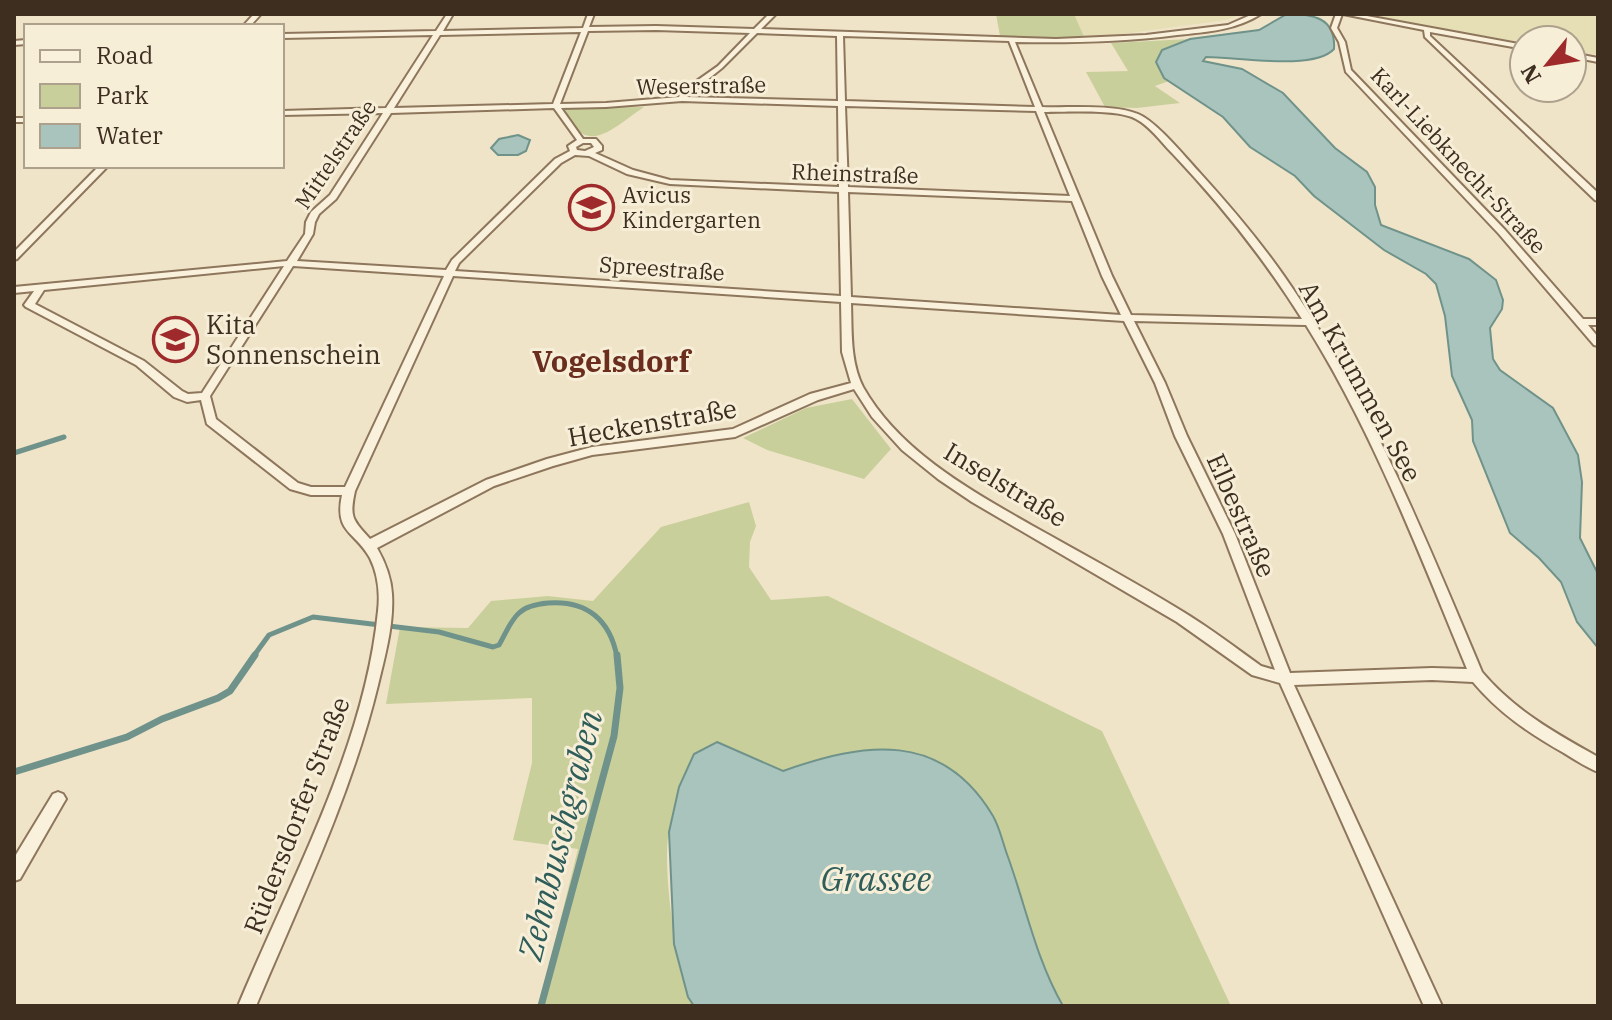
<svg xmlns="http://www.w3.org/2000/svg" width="1612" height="1020" viewBox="0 0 1612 1020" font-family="'IBM Plex Serif',serif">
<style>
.farmland{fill:#e6deb5}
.green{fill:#c9cf9b}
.water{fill:#a9c4bc;stroke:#6f938a;stroke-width:2}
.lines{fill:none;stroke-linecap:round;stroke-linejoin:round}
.stream-far1{stroke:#6f938a;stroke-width:5}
.stream{stroke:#6f938a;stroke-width:7}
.minor-casing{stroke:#8d765c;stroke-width:4}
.minor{fill:#faf1dc;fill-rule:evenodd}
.labels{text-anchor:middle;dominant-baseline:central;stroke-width:6;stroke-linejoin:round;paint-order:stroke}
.far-street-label{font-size:22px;fill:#3d2e20;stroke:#f7eed8}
.far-poi-label{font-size:22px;fill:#3d2e20;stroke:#f7eed8;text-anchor:start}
.poi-label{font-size:26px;fill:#3d2e20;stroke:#f7eed8;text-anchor:start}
.street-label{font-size:26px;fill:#3d2e20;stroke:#f7eed8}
.quarter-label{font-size:30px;font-weight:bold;fill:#6b2e1e;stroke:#f7eed8}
.near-water-label{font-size:34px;font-style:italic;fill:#2f5d5a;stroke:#f7eed8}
</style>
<rect width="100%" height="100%" fill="#f0e4c8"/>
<path class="farmland" d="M1074,14H1242L1226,20L1085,39Z
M1364,14H1598V55L1572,51V40H1524V43Z"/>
<path class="green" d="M996,14H1074L1085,39L1000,36Z
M1190,39L1162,50L1164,78L1169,81L1155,86L1180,103L1137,108L1105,107L1086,72L1128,71L1111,43Z
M644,107C613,128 585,160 564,108Z
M852,399L891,449L864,479L767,450L743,438L806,408Z
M749,502L756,526L750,542L749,567L771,600L828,596L1102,731L1231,1006H1063C1030,948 1016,880 994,817L814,760L783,771L717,742C702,770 681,799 670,829C660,857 677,981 694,1006H539L578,849L513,840L532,763V698L386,704L400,627L468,628L491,601L548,596L593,601L661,527Z"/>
<path class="water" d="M1287,14C1312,14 1336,17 1334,49C1314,71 1237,57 1206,57L1203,61L1242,69L1283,93L1335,148L1367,172L1375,187V205L1381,225L1469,259L1496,280L1503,300L1502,309L1490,328L1493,359L1500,370L1553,408L1578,455L1582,482L1580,538L1598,574V648L1577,622L1561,582L1539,558L1510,533L1473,441L1472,420L1452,376L1445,316L1436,284L1426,274L1384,250L1314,196L1295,176L1250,147L1223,117L1164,78L1156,62L1162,50L1190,39L1259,30Z
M518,135L530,140L526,151L518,155H498L491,148L499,139Z
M717,742L783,771C864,742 942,730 993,816C1000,828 1003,844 1008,857C1026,907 1036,959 1063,1006H694L688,997L674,944L669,832L679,787L694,754Z"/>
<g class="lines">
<path class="stream-far1" d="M14,453L64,437
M253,657L269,635L313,617L439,632L493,647L499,645C505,635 510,621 519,613C526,606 537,604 548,603C587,600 610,620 617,657"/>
<path class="stream" d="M14,772L127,737L162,719L218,698L230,691L255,655
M541,1006L614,736L620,688L617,655"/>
<defs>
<path id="minor" d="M254,14H261L250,26H243Z
M447,14H453L443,31L583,28L588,14H594L589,27L656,26L754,29L769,14H776L761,29L1056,39L1146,35L1228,25L1253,14H1261C1236,30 1207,32 1177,35C1124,42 1069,43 1015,42L1042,107C1070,108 1113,104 1138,114C1156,121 1186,158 1200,173C1230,206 1259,240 1284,276C1369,397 1425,537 1482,672C1514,710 1555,733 1598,757V772C1586,767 1575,760 1564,753C1530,734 1499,713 1473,682L1432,680L1294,685L1442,1006H1424L1280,683L1252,675L1177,622L972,502L938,479L902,450L872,417L854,389L818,400L735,437L592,455L553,466L494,486L377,548C385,562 391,577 392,594C394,624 385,656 378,685C351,796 300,901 256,1006H238C290,881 365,747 378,611C380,594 378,574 370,558C355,531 334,533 342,495H311L290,489L207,424L201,400L187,402L174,397L136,365L26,307L24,305L34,291L14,293V287L287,261L305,234L306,222L311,212L330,195L383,113L282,115V111L386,108L433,35L282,38V34L436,31ZM656,30L750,33L718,66L681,92L679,97L606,103L560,104L588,31ZM581,32L553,104L394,108L440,35ZM757,33L837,36L838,101L686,97L722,68ZM843,36L1009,41L1035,107L845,101ZM682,101L838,106L839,187L670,180L633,170L595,153L602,150V146L596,139H583L561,108L606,107ZM845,106L1036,111L1070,196L848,187ZM554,108L577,140L568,146L570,151L555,159L452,260L446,270L297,261L313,234L315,222L319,214L336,199L391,113ZM1044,112C1067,112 1118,109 1136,119C1150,126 1161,142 1172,153C1222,206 1263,257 1302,319L1131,315L1112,276ZM583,143H591L594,147L585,151L577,150L576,147ZM575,155L589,156L627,174L670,184L839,192L841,296L455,271L459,263L561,163ZM848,192L1072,201L1102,276L1121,315L851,297ZM284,266L202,393L188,394L182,391L144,361L35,304L44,290ZM293,266L444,276L345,487H311L298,483L216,419L210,396ZM453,276L841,302L842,352L851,383L810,394L733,429L592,447L547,459L486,480L370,539C353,520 349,518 355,491ZM851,303L1124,321L1155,383L1175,436L1223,534L1275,670L1261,666C1236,648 1211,629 1185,613C1135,582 1083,554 1031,525C970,490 899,451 863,387C850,361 852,331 851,303ZM1134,321L1306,325C1373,432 1419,553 1467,669L1432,668L1290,673L1235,534L1187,436L1165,383Z
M1336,14H1342L1337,28L1345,42L1351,70L1505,230L1583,319H1598V325H1588L1598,337V346L1594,345L1499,234L1346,72L1339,42L1331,28Z
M1343,14H1356L1524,45V49L1430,32V36L1598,193V201L1595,200L1425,37L1424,30Z
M26,40V44L14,45V41Z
M1572,53L1598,58V62L1572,57Z
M14,118H26V122H14Z
M99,166H108L17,259L14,260V252Z
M58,792L63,794L66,799L63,804L20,879L14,881V858L53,794Z"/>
</defs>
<use href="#minor" class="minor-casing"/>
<use href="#minor" class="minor"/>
</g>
<defs>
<symbol id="school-ring" viewBox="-11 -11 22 22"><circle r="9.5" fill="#f7eed8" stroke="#9e2a2b" stroke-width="1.5"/><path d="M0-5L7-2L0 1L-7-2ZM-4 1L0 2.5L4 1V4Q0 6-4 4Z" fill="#9e2a2b"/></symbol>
</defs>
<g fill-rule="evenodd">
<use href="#school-ring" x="566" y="182" width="51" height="51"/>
<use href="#school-ring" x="150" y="314" width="51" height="51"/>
</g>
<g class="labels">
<g class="far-street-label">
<text transform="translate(701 85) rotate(-1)">Weserstraße</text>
<text transform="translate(335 154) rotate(-56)">Mittelstraße</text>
<text transform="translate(1459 160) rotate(47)">Karl-Liebknecht-Straße</text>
<text transform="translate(855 173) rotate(2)">Rheinstraße</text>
<text transform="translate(662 268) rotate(4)">Spreestraße</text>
</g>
<g class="far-poi-label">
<text x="622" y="194">Avicus<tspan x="622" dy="25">Kindergarten</tspan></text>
</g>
<g class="poi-label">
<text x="206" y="324">Kita<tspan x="206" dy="30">Sonnenschein</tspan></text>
</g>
<g class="street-label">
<text transform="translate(1361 381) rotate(61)">Am Krummen See</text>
<text transform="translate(652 422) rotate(-10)">Heckenstraße</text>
<text transform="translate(1006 484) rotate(31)">Inselstraße</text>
<text transform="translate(1242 515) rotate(66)">Elbestraße</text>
<text transform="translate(296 815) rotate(-69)">Rüdersdorfer Straße</text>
</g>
<g class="quarter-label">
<text x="611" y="360">Vogelsdorf</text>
</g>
<g class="near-water-label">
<text transform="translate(559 835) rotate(-76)">Zehnbuschgraben</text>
<text x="876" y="878">Grassee</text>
</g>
</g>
<rect width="1612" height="1020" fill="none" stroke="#3d2e20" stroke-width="32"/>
<rect x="24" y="24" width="260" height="144" fill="#f7eed8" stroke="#ada18e" stroke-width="2"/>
<rect x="40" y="50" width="40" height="12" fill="#faf1dc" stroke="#ada18e" stroke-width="2"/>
<text x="96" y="64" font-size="24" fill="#3d2e20">Road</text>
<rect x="40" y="84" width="40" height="24" fill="#c9cf9b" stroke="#ada18e" stroke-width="2"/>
<text x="96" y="104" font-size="24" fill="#3d2e20">Park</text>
<rect x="40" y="124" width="40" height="24" fill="#a9c4bc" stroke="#ada18e" stroke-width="2"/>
<text x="96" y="144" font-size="24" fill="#3d2e20">Water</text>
<g transform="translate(1548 64) rotate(240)"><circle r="38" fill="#f7eed8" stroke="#ada18e" stroke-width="2"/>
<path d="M0-6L14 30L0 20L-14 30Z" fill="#9e2a2b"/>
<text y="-12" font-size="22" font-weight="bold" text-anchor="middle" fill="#3d2e20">N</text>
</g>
</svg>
